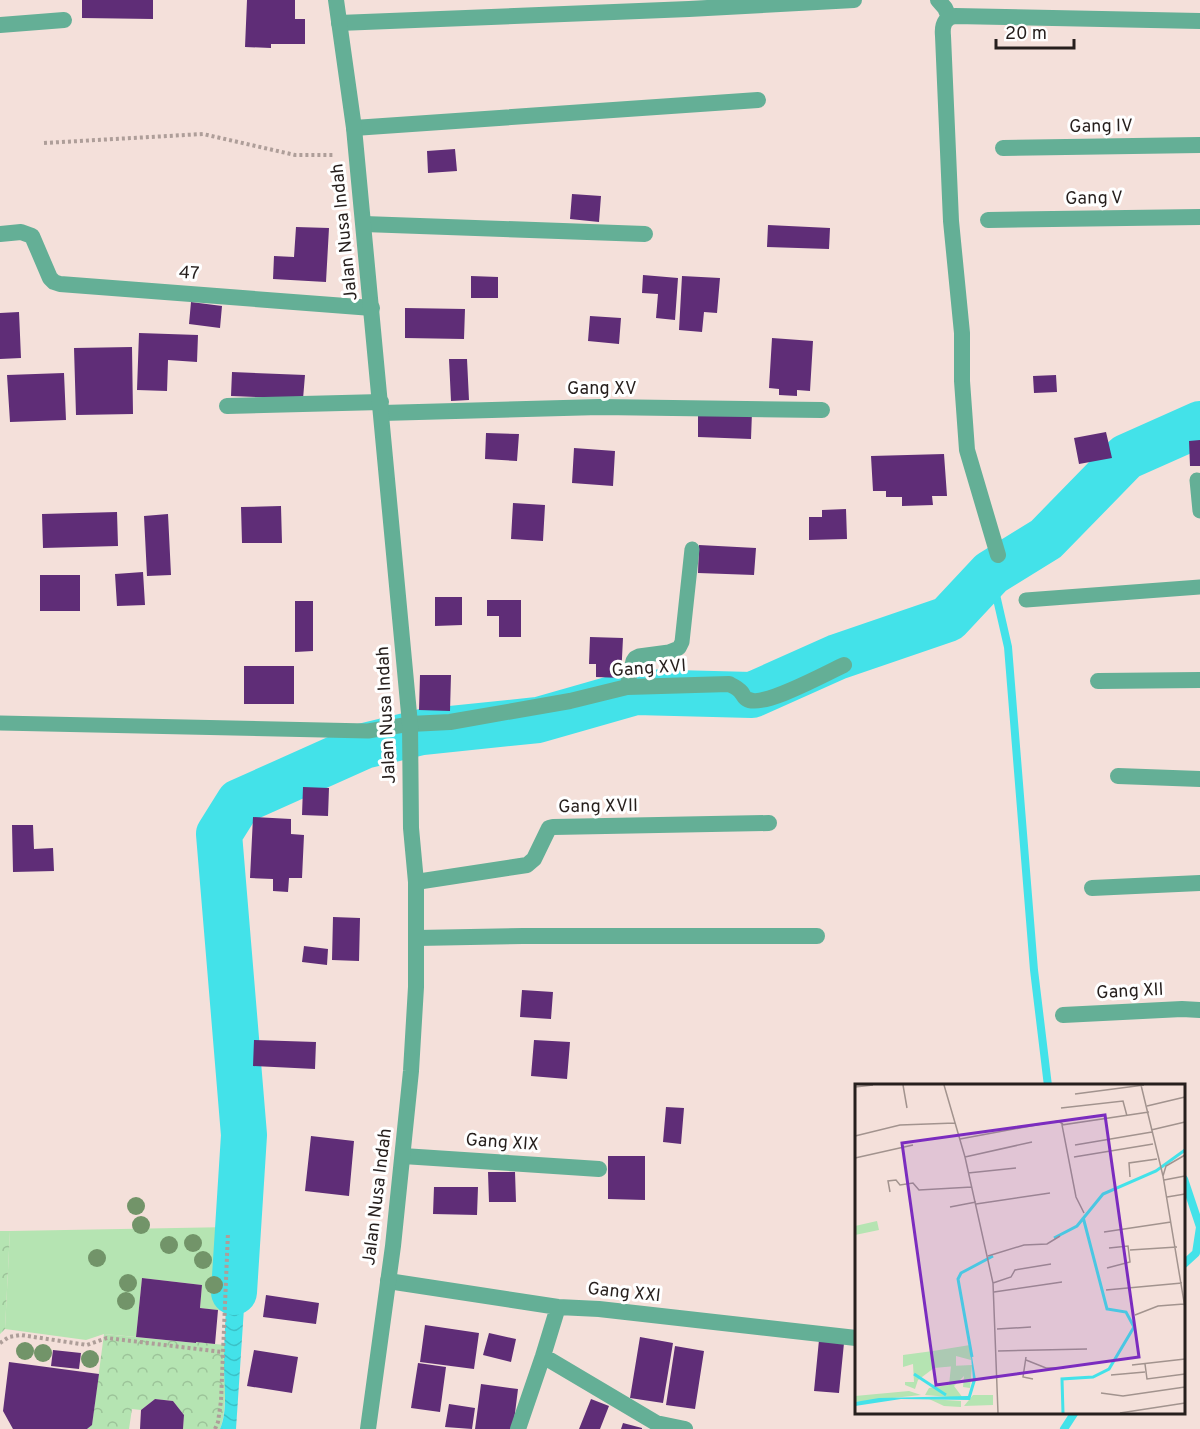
<svg xmlns="http://www.w3.org/2000/svg" width="1200" height="1429" viewBox="0 0 1200 1429" font-family="Overpass,sans-serif">
<style>
.grass{fill:#b5e4b2}
.forest{fill:url(#forest-crowns)}
.water{fill:url(#water-waves)}
.lines{fill:none;stroke-linecap:round;stroke-linejoin:round}
.stream{stroke:#43e2e9;stroke-width:8}
.river{stroke:#43e2e9;stroke-width:46}
.building{fill:#5f2d77}
.path{stroke:#ae9e99;stroke-width:4;stroke-dasharray:3 3;stroke-linecap:butt}
.service{stroke:#64af96;stroke-width:15}
.minor{stroke:#64af96;stroke-width:16}
.tertiary{stroke:#64af96;stroke-width:16}
.tree{fill:#729469}
.labels{text-anchor:middle;dominant-baseline:central;stroke-width:6;stroke-linejoin:round;paint-order:stroke}
.street-label{font-size:18px;fill:#261f1d;stroke:#fff}
.inset-river{fill:none;stroke:#43e2e9;stroke-width:3}
.inset-road{fill:none;stroke:#a2938e;stroke-width:1.5}
.view{fill:#7b2cbf;fill-opacity:0.15;stroke:#7b2cbf;stroke-width:3}
.inset-edge{fill:none;stroke:#261f1d;stroke-width:3}
</style>
<defs>
<pattern id="forest-crowns" width="20" height="18" patternUnits="userSpaceOnUse" patternTransform="scale(1.5)"><rect width="20" height="18" fill="#b5e4b2"/><path d="M2 6a3 3 0 1 1 6 0M12 15a3 3 0 1 1 6 0" fill="none" stroke="#9cc399"/></pattern>
<pattern id="water-waves" width="16" height="10" patternUnits="userSpaceOnUse" patternTransform="scale(1.5)"><rect width="16" height="10" fill="#43e2e9"/><path d="M0 5q4-4 8 0t8 0" fill="none" stroke="#3bc1c7"/></pattern>
</defs>
<rect width="100%" height="100%" fill="#f4e0da"/>
<path class="grass" d="M232,1227L226,1311L200,1308L202,1285L142,1278L136,1337L104,1334L86,1340L5,1329L10,1231Z"/>
<path class="forest" d="M0,1231H10L5,1329L0,1334Z
M104,1334L196,1343V1342L225,1345C224,1367 228,1411 220,1429H183L184,1415L173,1401L155,1399L141,1410L132,1409L129,1429H87L92,1424Z"/>
<path class="water" d="M232,1227L246,1229L244,1308L236,1429H220C228,1410 224,1385 224,1365C224,1319 229,1273 232,1227Z"/>
<g class="lines">
<path class="stream" d="M991,573L1008,647L1034,970L1048,1086
M1184,1179L1200,1227L1196,1253L1184,1264
M1064,1429L1075,1412"/>
<path class="river" d="M234,1292L244,1135L219,834L239,802L364,746L422,732L538,720L636,692L752,695L837,657L948,619L991,573L1046,539L1126,457L1200,424"/>
</g>
<path class="building" d="M82,0H153V19L82,18Z
M247,0H295V19H305V44H271V48L245,47Z
M455,149L457,171L428,173L427,151Z
M572,194L601,196L599,222L570,219Z
M768,225L830,228L829,249L767,247Z
M296,227L329,228L326,282L273,279L274,256L294,257Z
M643,275L678,278L675,320L656,318L658,294L642,293Z
M471,276L498,277V298H471Z
M682,276L720,278L717,313L704,312L702,332L679,330Z
M191,302L222,306L220,328L189,324Z
M405,308L465,309L464,339L405,338Z
M19,312L21,358L0,359V313Z
M590,316L621,318L619,344L588,341Z
M139,333L198,335L197,362L168,360L167,391L137,390Z
M772,338L813,341L810,391L797,390V396L779,395V389L769,388Z
M132,347L133,414L76,415L74,348Z
M449,359H467L469,400L451,401Z
M232,372L305,375L303,399L231,396Z
M64,373L66,420L10,422L7,375Z
M1056,375L1057,392L1034,393L1033,376Z
M698,411L752,412L751,439L698,437Z
M1106,432L1112,458L1079,464L1074,438Z
M486,433L519,434L517,461L485,459Z
M1200,440V466H1190L1189,441Z
M574,448L615,451L613,486L572,483Z
M944,454L947,496H932L933,505L902,506V497H886V491H873L871,456Z
M513,503L545,505L543,541L511,539Z
M281,506L282,543H242L241,507Z
M846,509L847,539L809,540V517H822V510Z
M117,512L118,546L43,548L42,514Z
M168,514L171,575L147,576L144,516Z
M699,545L756,548L754,575L698,573Z
M143,572L145,605L117,606L115,574Z
M40,575H80V611H40Z
M435,597H462V625L435,626Z
M487,600H521V637H499V616H487Z
M295,601H313V651L295,652Z
M590,637L623,638L621,678L596,677V664H589Z
M244,666H294V704H244Z
M420,675H451L450,711L419,710Z
M303,787L329,788L328,816L302,815Z
M253,817L291,819V834L304,835L302,878H289L288,892L273,891V879L250,878Z
M12,825H33L34,849L53,848L54,871L13,872Z
M333,917L360,918L359,961L332,960Z
M304,946L328,949L327,965L302,962Z
M522,990L553,992L551,1019L520,1017Z
M254,1040L316,1042L315,1069L253,1066Z
M534,1040L570,1042L567,1079L531,1076Z
M666,1107L684,1108L681,1144L663,1142Z
M311,1136L354,1141L349,1196L305,1191Z
M608,1156H645V1200L608,1199Z
M488,1172H515L516,1202H489Z
M434,1187H478L477,1215L433,1214Z
M142,1278L202,1285L200,1308L218,1310L215,1344L196,1342V1343L136,1337Z
M266,1295L319,1303L316,1324L263,1317Z
M425,1325L479,1333L474,1369L420,1362Z
M489,1333L516,1339L511,1362L483,1355Z
M640,1337L673,1343L663,1403L630,1398Z
M819,1340L844,1343L839,1393L814,1391Z
M675,1346L704,1351L695,1409L666,1405Z
M53,1350L81,1353L79,1369L51,1366Z
M254,1350L298,1357L292,1393L247,1386Z
M9,1362L99,1374L92,1425L87,1429H13L3,1411Z
M418,1363L446,1367L440,1412L411,1408Z
M481,1384L518,1389L513,1429H475Z
M155,1399L173,1401L184,1415L183,1429H140L141,1410Z
M591,1399L609,1406L600,1429H579Z
M449,1404L475,1408L472,1429L445,1427Z
M623,1423L642,1428V1429H621Z"/>
<g class="lines">
<path class="path" d="M44,143L203,134L295,155H335
M0,1343L9,1337L21,1335L87,1345L107,1338L222,1352
M215,1429L218,1422L221,1401L228,1232"/>
<path class="service" d="M1197,480L1200,511
M1026,600L1200,587
M627,687L633,661L635,658L639,656L669,652L679,648L682,642L692,549
M0,723L368,731L410,724"/>
<path class="minor" d="M938,0L945,8L949,17
M339,23L689,9L854,0
M0,25L64,20
M354,128L758,100
M1003,148L1200,145
M988,220L1200,217
M364,224L645,234
M0,234L21,232L32,236L50,278L54,282L60,284L372,308
M227,406L381,402
M382,413L600,407L822,410
M998,555L967,450L962,381V333L951,221L943,36C942,26 944,18 955,16L1200,21
M1098,681L1200,680
M410,724L450,722L570,701L627,687L729,684C733,686 738,688 741,692C743,694 744,698 747,699C762,709 826,673 844,665
M1118,776L1200,779
M416,882L527,865L534,859L549,828L553,827L769,823
M1092,888L1200,883
M417,938L523,936H817
M1063,1015L1182,1009L1200,1010
M403,1156L599,1169
M388,1281L558,1307L599,1309L856,1338
M543,1356L656,1423L685,1429
M518,1429L543,1356L558,1307"/>
<path class="tertiary" d="M336,0L354,128L410,724L411,828L416,882V987L411,1071L393,1246L368,1429"/>
</g>
<g class="tree">
<circle cx="136" cy="1206" r="9"/>
<circle cx="141" cy="1225" r="9"/>
<circle cx="193" cy="1243" r="9"/>
<circle cx="169" cy="1245" r="9"/>
<circle cx="97" cy="1258" r="9"/>
<circle cx="203" cy="1260" r="9"/>
<circle cx="128" cy="1283" r="9"/>
<circle cx="214" cy="1285" r="9"/>
<circle cx="126" cy="1301" r="9"/>
<circle cx="25" cy="1351" r="9"/>
<circle cx="43" cy="1353" r="9"/>
<circle cx="90" cy="1359" r="9"/>
</g>
<g class="labels">
<g class="street-label">
<text transform="translate(1101 127) rotate(-1)">Gang IV</text>
<text transform="translate(1094 199) rotate(-1)">Gang V</text>
<text transform="translate(345 232) rotate(-96)">Jalan Nusa Indah</text>
<text transform="translate(189 274) rotate(4)">47</text>
<text x="602" y="389">Gang XV</text>
<text transform="translate(649 669) rotate(-4)">Gang XVI</text>
<text transform="translate(387 715) rotate(-93)">Jalan Nusa Indah</text>
<text transform="translate(598 807) rotate(-1)">Gang XVII</text>
<text transform="translate(1130 992) rotate(-3)">Gang XII</text>
<text transform="translate(502 1143) rotate(4)">Gang XIX</text>
<text transform="translate(378 1197) rotate(-83)">Jalan Nusa Indah</text>
<text transform="translate(624 1293) rotate(6)">Gang XXI</text>
</g>
</g>
<g transform="translate(855 1084)">
<rect width="330" height="330" fill="#f4e0da"/>
<path d="M22,137L24,146L0,151V142ZM115,261L116,276L101,272V282L79,284L78,267ZM54,307L66,311L0,318V312ZM118,311H138V321L109,322ZM74,315L106,317V323L89,322Z" fill="#b5e4b2"/>
<path d="M78,267L79,284L63,296L60,305L50,301V298H59L58,280L48,283V271ZM117,281L115,304L108,303L109,292L99,302L108,314L70,311L74,304L94,301L96,282Z" fill="#b5e4b2"/>
<path d="M115,261L121,296L115,316L46,315L0,322V318L24,314L113,312L118,295Z" fill="#43e2e9"/>
<path class="inset-river" d="M199,154L222,142L248,110L301,87L330,66M117,273L103,195L106,189L138,172M59,290L91,311M208,329L207,295L238,293L254,285L279,243L271,228L252,225L228,133"/>
<path class="inset-road" d="M48,1L52,24M89,1L110,73L138,199L143,329M286,1L308,92L330,224M0,3L18,1M220,10L289,1M292,22L330,13M206,24L268,17L272,32M296,46L330,38M0,52L45,41L100,39M105,55L203,37L208,40M220,61L297,48M110,73L177,58M219,73L298,60M0,74L58,61M113,89L161,84M308,92L311,82L330,71M275,93L274,79L302,75M309,96L330,92M35,108L33,97L41,96L45,101L58,99L64,106L117,103M312,113L330,110M121,120L195,109M95,123L121,118M229,129L221,113L207,41L294,28M249,148L316,138M275,166L322,163M133,172L169,161L192,160L205,152M252,184L275,178L273,162L254,164M138,199L156,193L160,186L196,180M251,206L327,199M139,208L207,198M280,231L303,222L329,220M142,245L176,243M143,267L232,265M171,273L168,293L178,295M171,276L191,284H209M290,280L292,295L330,290M277,281L330,275M256,291L290,288M246,309L268,312L330,303M265,329L330,319"/>
<path class="view" d="M250,31L284,273L81,301L47,59Z"/>
<rect width="330" height="330" class="inset-edge"/>
</g>
<path d="M996 39v9h78v-9" fill="none" stroke="#261f1d" stroke-width="3"/>
<text x="1005" y="39" font-size="18" fill="#261f1d" stroke="#ffffff" stroke-width="4.5" paint-order="stroke">20 m</text>
</svg>
